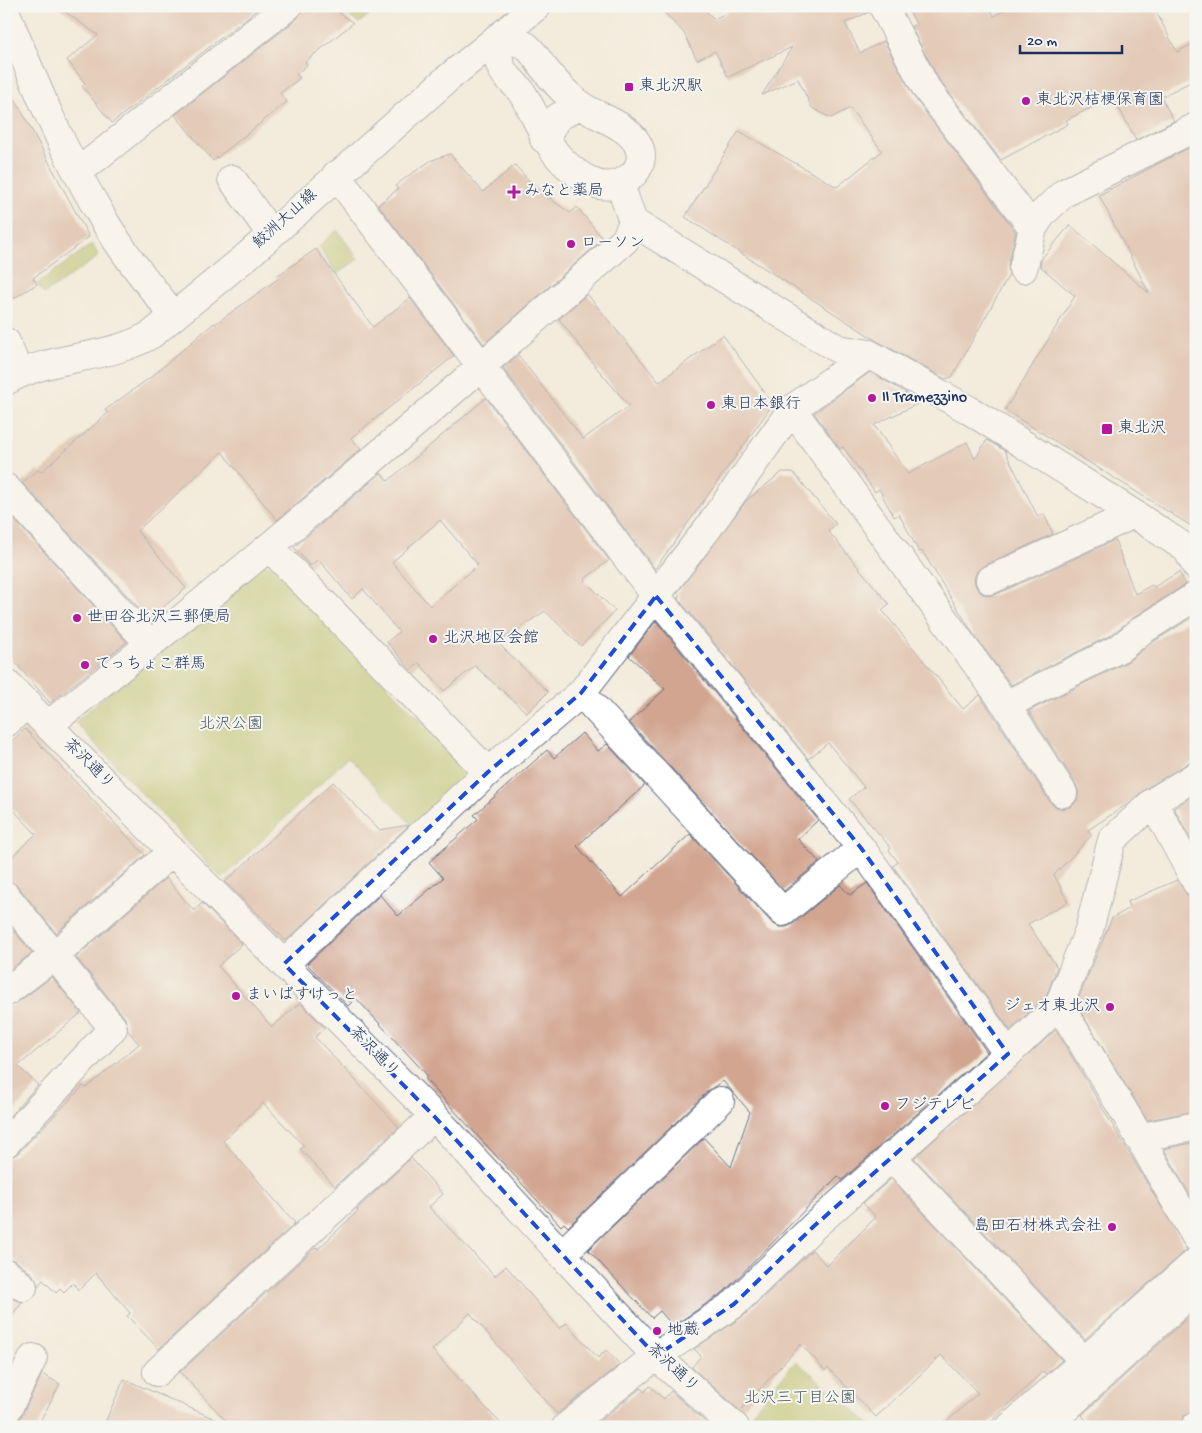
<svg xmlns="http://www.w3.org/2000/svg" width="1202" height="1433" viewBox="0 0 1202 1433" font-family="'Gochi Hand','Klee One',sans-serif">
<style>
.green{fill:#b0bd5f;stroke:#66765e}
.building{fill:#d2a590;fill-rule:evenodd}
.lines{fill:none;stroke-linecap:round;stroke-linejoin:round}
.minor-casing{stroke:#67718a;stroke-width:30}
.major-casing{stroke:#67718a;stroke-width:30}
.minor{stroke:#fff;stroke-width:28}
.major{stroke:#fff;stroke-width:28}
.marked{fill:none;stroke:#1d4ed8;stroke-width:4;stroke-dasharray:10 6;stroke-linejoin:round}
.poi-dot{fill:#b5179e;stroke:#f6f6f2;stroke-width:2}
.labels{text-anchor:middle;dominant-baseline:central;stroke-width:4;stroke-linejoin:round;paint-order:stroke}
.poi-label{font-size:16px;fill:#1b2f5e;stroke:#f6f6f2;text-anchor:start}
.street-label{font-size:16px;fill:#1b2f5e;stroke:#f6f6f2}
.park-label{font-size:16px;fill:#485a5e;stroke:#f6f6f2}
</style>
<rect width="100%" height="100%" fill="#f6f6f2"/>
<filter id="ink" filterUnits="userSpaceOnUse"><feTurbulence type="fractalNoise" baseFrequency=".02" numOctaves="2"/><feDisplacementMap in="SourceGraphic" scale="10" xChannelSelector="R" yChannelSelector="G"/><feConvolveMatrix kernelMatrix="1 2 1 2 8 2 1 2 1" color-interpolation-filters="sRGB"/></filter>
<filter id="wash" filterUnits="userSpaceOnUse"><feTurbulence type="fractalNoise" baseFrequency=".0096" numOctaves="4" result="noise"/><feDisplacementMap in="SourceGraphic" scale="20" xChannelSelector="R" yChannelSelector="G"/><feGaussianBlur stdDeviation="1.12" result="paint"/><feColorMatrix in="noise" values="0 0 0 0 0 0 0 0 0 0 0 0 0 0 0 0 0 1.4 0 .05"/><feComposite in="paint" operator="in"/></filter>
<g filter="url(#wash)">
<rect width="100%" height="100%" fill="#f3ebdb"/>
<path class="green" d="M334,6H380L359,23Z
M337,230L358,259L337,274L319,246Z
M92,244L99,256L44,294L37,284Z
M258,564L272,566L465,766L466,780L418,831L348,757L222,879L75,722Z
M796,1361L873,1427H763L750,1415Z"/>
<g id="blocks">
<path class="building" d="M57,6H262L112,123L82,86L85,83L67,60L98,35Z
M303,6H330L353,23L305,62L307,65L296,74L300,78L280,93L287,102L213,161L175,115L298,18Z
M658,6H701L714,19L741,6H868L869,12L845,23L860,53L884,41L914,97L1016,232L1008,265L1009,275L952,377L945,379L877,341L685,217L739,131L837,187L882,151L850,108L831,118L812,108L798,79L762,95L792,47L728,77L715,51L697,60L684,33Z
M907,6H988L994,16L1012,6H1153L1177,52L1196,42V79L1161,97L1174,121L1136,140L1113,97L1066,120L1068,124L1001,160L939,80L911,27L916,24Z
M6,82L89,237L33,278L37,284L6,303Z
M1188,148L1196,162V529L1005,410L1075,296L1040,266L1042,258L1070,225L1149,293L1099,195Z
M450,154L483,192L515,165L534,187L570,213L577,207L603,239L484,344L378,205L398,189L395,186L408,176L432,160Z
M316,249L373,327L410,298L454,356L351,438L361,449L277,520L222,452L137,531L186,588L149,619L22,483L38,470L41,472L108,413L105,410L151,377L214,323L215,324L279,278L277,276Z
M587,294L659,382L723,335L773,404L655,569L503,368L518,355L583,439L629,406L592,362L559,319Z
M870,372L907,393L902,395L917,404L874,425L908,474L967,442L975,459L987,440L1005,451L1038,517L1044,514L1053,534L983,566L977,571L974,579L976,587L981,593L989,596L997,594L1115,540L1135,594L1152,585L1154,587L1179,572L1186,584L1133,618L1111,635L1011,685L974,635L922,551L919,552L899,514L894,517L879,489L875,492L843,447L840,449L814,413Z
M486,398L609,560L584,580L615,611L581,646L545,611L498,643L548,692L527,713L475,666L444,691L419,663L411,670L387,642L399,632L363,589L352,599L318,559L310,566L294,547L381,473L388,481ZM440,520L478,565L430,606L392,562Z
M782,472H793L836,524L828,531L889,604L882,610L963,709L980,695L1050,802L1056,807L1064,809L1072,806L1077,800L1079,792L1076,784L1029,711L1127,662L1150,644L1196,615V760L1188,763L1145,789L1129,803L1088,830L1092,835L1054,875L1068,902L1028,924L1057,967L1046,996L1010,1030L893,866L898,862L889,850L891,848L849,799L864,787L828,743L808,759L678,598L680,596L677,593L746,501Z
M6,511L127,642L50,703L6,652Z
M656,621L818,820L798,839L819,862L784,891L629,722L665,689L629,656Z
M25,729L145,855L56,933L18,886L6,881V862L36,834L6,802V746Z
M582,733L598,751L607,744L645,785L577,846L622,897L690,834L772,923L779,927H786L793,924L840,885L850,895L867,883L987,1052L842,1180L838,1176L724,1292L673,1326L660,1311L652,1318L588,1250L704,1138L731,1167L750,1112L723,1081L709,1090L568,1227L564,1223L561,1226L426,1080V1074L356,998L348,1006L307,964L380,895L398,916L443,878L429,862L478,819L474,815L547,750L554,758Z
M333,782L379,830L409,825L286,941L225,882Z
M1196,794V849L1174,808Z
M166,878L194,911L202,903L242,944L218,966L272,1027L300,1003L325,1028L315,1037L399,1127L335,1186L300,1149L304,1146L263,1103L223,1141L295,1223L159,1349L127,1316L130,1313L96,1273L79,1290L73,1283L64,1292L60,1288L56,1293L43,1280L38,1286L33,1275L16,1261L6,1258V1158L17,1154L83,1086L86,1088L139,1044L128,1031L125,1018L76,957Z
M1177,880L1187,895L1196,898V1111L1147,1120L1076,1004L1112,918L1130,908L1127,902Z
M6,921L32,953L6,972Z
M52,977L81,1013L18,1066L38,1085L6,1120V1007L15,1004Z
M1056,1030L1187,1250L1085,1339L914,1158Z
M1196,1142V1205L1164,1149Z
M411,1158L443,1194L429,1207L495,1276L506,1266L560,1329L566,1323L598,1358L606,1350L620,1365L557,1414L470,1313L432,1350L504,1427H103L124,1379L231,1426L180,1372L316,1247L318,1249L358,1211L357,1209Z
M891,1179L1062,1360L1046,1374L1043,1371L986,1427H941L978,1393L941,1355L876,1417L828,1368L825,1371L801,1344L740,1411L692,1367L701,1356L694,1349L745,1315L812,1250L827,1266L876,1217L863,1203Z
M6,1293L13,1299L23,1302L6,1321Z
M1196,1310V1411L1184,1416L1180,1427H1091L1082,1415Z
M42,1374L60,1384L37,1427H10L20,1419Z
M650,1386L664,1399L671,1391L711,1427H592L641,1388L644,1392Z"/>
</g>
</g>
<g filter="url(#ink)">
<use href="#blocks" fill-opacity="0" stroke="#67718a" stroke-width="1"/>
<g class="lines">
<defs>
<path id="minor" d="M883,6L926,88L1033,228
M6,13C33,79 61,148 98,210C119,248 147,282 174,316
M497,38C505,40 520,41 526,46C533,51 538,61 543,67C553,80 567,95 580,105C597,117 626,124 637,143C653,170 616,195 592,182C546,159 545,129 521,91C515,83 503,75 500,65C498,56 498,47 497,38Z
M544,139L557,118L580,104
M78,172L288,6
M336,175L656,596L861,848L1008,1054
M232,179L271,234
M620,184L633,222L838,349L869,354
M1023,269L1033,228L1043,213L1064,193L1196,127
M6,342L19,373
M792,409L1006,705L1063,793
M6,488L150,644
M269,547L488,772
M990,580L1134,514
M6,683L434,1116L656,1356L735,1427
M581,693L783,912L861,848
M1006,705L1120,648L1141,631L1196,596
M6,723L28,703
M48,725C246,571 437,407 625,240L633,222
M1153,802L1196,882
M6,896L113,1028L6,1143
M284,964L488,772L581,693L708,528L792,409L869,354L969,410L1134,514L1187,549L1196,566
M6,992L55,955L173,851
M1059,1005L1127,1116L1196,1237
M1139,1138L1196,1126
M891,1156L1083,1360
M563,1253L720,1101
M6,1273L23,1287
M157,1372L434,1116
M6,1412L33,1358
M566,1427L656,1356L734,1304L813,1227L1008,1054L1059,1005L1089,930L1112,840L1153,802L1196,776
M1010,1427L1196,1262
M1046,1427L1196,1288
M1195,1427L1196,1426"/>
<path id="major" d="M6,381C51,354 107,361 152,334L246,257L447,79L537,6"/>
</defs>
<use href="#minor" class="minor-casing"/>
<use href="#major" class="major-casing"/>
<use href="#minor" class="minor"/>
<use href="#major" class="major"/>
</g>
</g>
<path d="M0 0H1202V1433H0ZM656,596L861,848L1008,1054L813,1227L734,1304L656,1356L434,1116L284,964L488,772L581,693Z" fill="#f3ebdb" fill-opacity=".55" fill-rule="evenodd"/>
<path class="marked" d="M656,596L861,848L1008,1054L813,1227L734,1304L656,1356L434,1116L284,964L488,772L581,693Z"/>
<g class="poi-dot">
<rect x="624" y="82" width="10" height="10" rx="2.5"/>
<circle cx="1026" cy="101" r="5"/>
<path d="M511.5 184.5h5v5h5v5h-5v5h-5v-5h-5v-5h5z"/>
<circle cx="571" cy="244" r="5"/>
<circle cx="872" cy="398" r="5"/>
<circle cx="711" cy="405" r="5"/>
<rect x="1101" y="423" width="12" height="12" rx="2.5"/>
<circle cx="77" cy="618" r="5"/>
<circle cx="433" cy="639" r="5"/>
<circle cx="85" cy="665" r="5"/>
<circle cx="236" cy="996" r="5"/>
<circle cx="1110" cy="1007" r="5"/>
<circle cx="885" cy="1106" r="5"/>
<circle cx="1112" cy="1227" r="5"/>
<circle cx="657" cy="1331" r="5"/>
</g>
<g class="labels">
<g class="poi-label">
<text x="639" y="87">東北沢駅</text>
<text x="1036" y="101">東北沢桔梗保育園</text>
<text x="524" y="192">みなと薬局</text>
<text x="581" y="244">ローソン</text>
<text x="882" y="398">Il Tramezzino</text>
<text x="721" y="405">東日本銀行</text>
<text x="1118" y="429">東北沢</text>
<text x="87" y="618">世田谷北沢三郵便局</text>
<text x="443" y="639">北沢地区会館</text>
<text x="95" y="665">てっちょこ群馬</text>
<text x="246" y="996">まいばすけっと</text>
<text x="1100" y="1007" text-anchor="end">ジェオ東北沢</text>
<text x="895" y="1106">フジテレビ</text>
<text x="1102" y="1227" text-anchor="end">島田石材株式会社</text>
<text x="667" y="1331">地蔵</text>
</g>
<g class="street-label">
<text transform="translate(286 220) rotate(-42)">鮫洲大山線</text>
<text transform="translate(88 765) rotate(45)">茶沢通り</text>
<text transform="translate(373 1053) rotate(46)">茶沢通り</text>
<text transform="translate(672 1369) rotate(43)">茶沢通り</text>
</g>
<g class="park-label">
<text x="231" y="725">北沢公園</text>
<text x="800" y="1399">北沢三丁目公園</text>
</g>
</g>
<rect width="1202" height="1433" fill="none" stroke="#f6f6f2" stroke-width="25"/>
<path d="M1020 45v8h102v-8" fill="none" stroke="#1b2f5e" stroke-width="2.5"/>
<text x="1027" y="45" font-size="15" fill="#1b2f5e" stroke="#f6f6f2" stroke-width="4" paint-order="stroke">20 m</text>
</svg>
